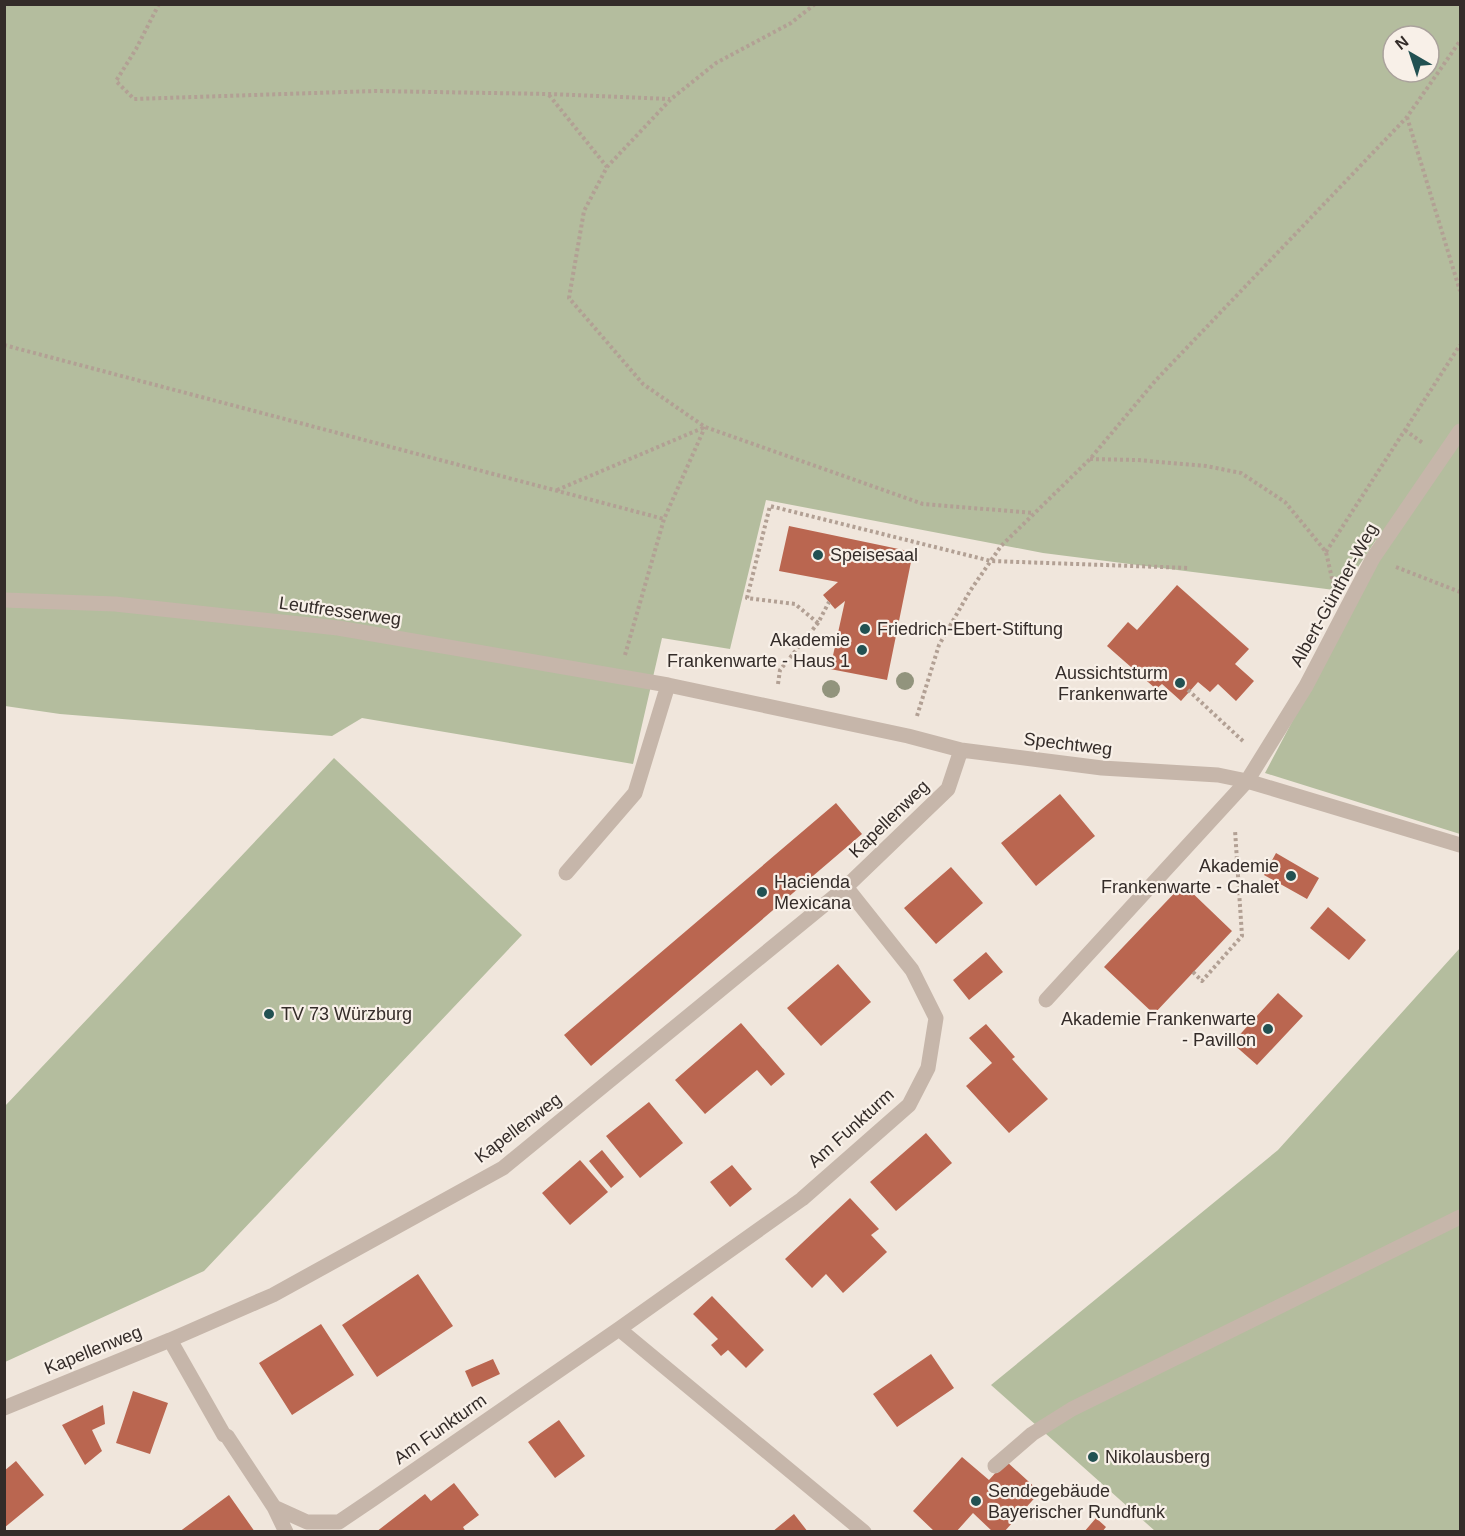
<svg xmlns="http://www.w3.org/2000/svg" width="1465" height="1536" viewBox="0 0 1465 1536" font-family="Helvetica,sans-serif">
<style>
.green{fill:#b4bd9e;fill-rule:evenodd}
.building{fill:#ba6650}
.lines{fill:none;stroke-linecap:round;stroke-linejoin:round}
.path{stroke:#b2a094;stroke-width:4;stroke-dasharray:3 3;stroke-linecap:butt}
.minor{stroke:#c6b6aa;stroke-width:15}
.tree{fill:#92947d}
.poi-dot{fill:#225152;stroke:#f8f0e8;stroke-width:2}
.labels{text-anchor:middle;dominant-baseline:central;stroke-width:4.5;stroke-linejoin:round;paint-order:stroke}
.poi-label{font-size:18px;fill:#342c29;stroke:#f8f0e8;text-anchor:start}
.street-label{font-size:18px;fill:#342c29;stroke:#f8f0e8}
</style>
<rect width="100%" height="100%" fill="#f0e6dc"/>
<path class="green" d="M5,5H1460V834L1265,773L1386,544L1376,540L1342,591L1043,553L766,500L730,649L662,638L633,764L362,718L332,736L60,714L5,706ZM1393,36H1429V72H1393Z
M334,758L522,935L204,1271L5,1362V1106Z
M1460,948V1531H1155L991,1385L1278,1150Z"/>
<path class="building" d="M789,526L913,552L887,680L830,669L845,601L835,609L823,595L838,582L779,571Z
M1177,585L1249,649L1235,664L1254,681L1236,701L1218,684L1210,692L1198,682L1181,701L1162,684L1156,689L1107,646L1128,622L1137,630Z
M1060,794L1095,836L1036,886L1001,843Z
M836,803L862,834L591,1066L564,1035Z
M1276,853L1319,878L1307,899L1264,875Z
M951,867L983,903L936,944L904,908Z
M1183,884L1232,931L1154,1014L1104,967Z
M1328,907L1366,940L1349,960L1310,928Z
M986,952L1003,972L969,1000L953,980Z
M838,964L871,1002L821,1046L787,1008Z
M1278,993L1303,1016L1257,1065L1232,1043Z
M741,1023L785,1074L771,1086L757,1070L705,1114L675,1080Z
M986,1024L1015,1057L1012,1059L1048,1099L1009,1133L966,1086L992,1063L969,1038Z
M649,1102L683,1143L640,1178L606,1136Z
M926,1133L952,1163L896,1211L870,1182Z
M602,1150L624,1177L611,1188L589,1161Z
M580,1160L608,1192L570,1225L542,1193Z
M732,1165L752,1189L730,1207L710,1182Z
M850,1198L879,1229L871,1235L887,1252L843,1293L826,1274L812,1288L785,1259Z
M418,1274L453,1326L377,1377L342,1325Z
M712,1296L764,1350L746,1368L728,1350L721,1356L711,1345L718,1339L693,1314Z
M321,1324L354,1375L292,1415L259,1363Z
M931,1354L954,1388L897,1427L873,1394Z
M493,1359L500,1374L472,1387L465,1371Z
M133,1391L168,1403L150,1454L116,1443Z
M103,1405L105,1424L92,1430L102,1451L85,1465L62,1425Z
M559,1420L585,1456L555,1478L528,1442Z
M962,1457L989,1480L1006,1461L1040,1492L1004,1532H993L973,1513L956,1532H935L913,1511Z
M16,1461L44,1495L4,1528V1471Z
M454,1483L479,1515L463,1527L466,1532H376L425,1494L431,1501Z
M229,1495L255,1532H179Z
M794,1514L808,1532H772Z
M1096,1518L1106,1527L1102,1532H1084Z"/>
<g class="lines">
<path class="path" d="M159,4L136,49L116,81L134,99L375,91L549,94L670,99
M815,4L791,23L716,63L671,99L607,167L584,211L569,298L643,384L705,427L923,504L1034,513
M549,95L607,167
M1407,117L1460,291
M4,345L664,519
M1405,430L1424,444
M1090,459L1137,460L1206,466L1241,473L1285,502L1309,531L1326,552L1333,583
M557,490L705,427
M1326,552L1460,345
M1396,567L1460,592
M818,623L795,604L747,598L770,506L991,561L1189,568
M625,655L664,519L705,427
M778,684L780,670L818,623L829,602
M1188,690L1245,743
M917,716L939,645L970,591L1001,546L1090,459L1156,380L1407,117L1460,41
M1193,972L1202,981L1242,936L1235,830"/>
<path class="minor" d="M4,600L115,604L338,628L668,685L908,736L961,750L1102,768L1218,775L1247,781L1460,845
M566,873L635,793L668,685
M1046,1000L1247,781L1306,686L1373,558L1460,431
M619,1329L864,1532
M170,1340L224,1435L227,1436L274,1507L307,1522H339L373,1499L619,1329L802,1199L909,1105L928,1068L936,1018L912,970L846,887
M4,1408L170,1340L273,1295L503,1168L846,887L948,789L961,750
M995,1466L1032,1434L1072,1409L1460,1217
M274,1507L286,1532"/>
</g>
<g class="tree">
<circle cx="905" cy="681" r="9"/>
<circle cx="831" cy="689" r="9"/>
</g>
<g class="poi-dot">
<circle cx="818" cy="555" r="6"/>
<circle cx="865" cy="629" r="6"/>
<circle cx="862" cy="650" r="6"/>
<circle cx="1180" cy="683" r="6"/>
<circle cx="1291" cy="876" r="6"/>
<circle cx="762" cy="892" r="6"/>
<circle cx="269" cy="1014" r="6"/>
<circle cx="1268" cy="1029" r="6"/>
<circle cx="1093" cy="1457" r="6"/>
<circle cx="976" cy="1501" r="6"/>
</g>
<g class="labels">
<g class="poi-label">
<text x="830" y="555">Speisesaal</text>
<text x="877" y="629">Friedrich-Ebert-Stiftung</text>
<text x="850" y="640" text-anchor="end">Akademie<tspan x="850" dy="21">Frankenwarte - Haus 1</tspan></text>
<text x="1168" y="673" text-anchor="end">Aussichtsturm<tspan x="1168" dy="21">Frankenwarte</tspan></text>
<text x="1279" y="866" text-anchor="end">Akademie<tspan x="1279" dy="21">Frankenwarte - Chalet</tspan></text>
<text x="774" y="882">Hacienda<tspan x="774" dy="21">Mexicana</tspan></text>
<text x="281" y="1014">TV 73 Würzburg</text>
<text x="1256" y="1019" text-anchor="end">Akademie Frankenwarte<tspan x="1256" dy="21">- Pavillon</tspan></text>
<text x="1105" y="1457">Nikolausberg</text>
<text x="988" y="1491">Sendegebäude<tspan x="988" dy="21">Bayerischer Rundfunk</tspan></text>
</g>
<g class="street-label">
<text transform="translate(1334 595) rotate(-61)">Albert-Günther-Weg</text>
<text transform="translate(340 611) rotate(8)">Leutfresserweg</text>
<text transform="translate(1068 744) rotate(7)">Spechtweg</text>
<text transform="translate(889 819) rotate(-44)">Kapellenweg</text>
<text transform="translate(518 1128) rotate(-37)">Kapellenweg</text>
<text transform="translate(851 1128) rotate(-42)">Am Funkturm</text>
<text transform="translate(93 1350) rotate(-22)">Kapellenweg</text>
<text transform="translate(440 1429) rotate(-35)">Am Funkturm</text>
</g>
</g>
<rect width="1465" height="1536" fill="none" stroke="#342c29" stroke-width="12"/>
<g transform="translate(1411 54) rotate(321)"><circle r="28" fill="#f8f0e8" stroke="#aaa29c" stroke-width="1.5"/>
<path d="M0-4.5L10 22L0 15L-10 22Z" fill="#225152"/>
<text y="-9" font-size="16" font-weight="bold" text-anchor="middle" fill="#342c29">N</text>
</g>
</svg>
